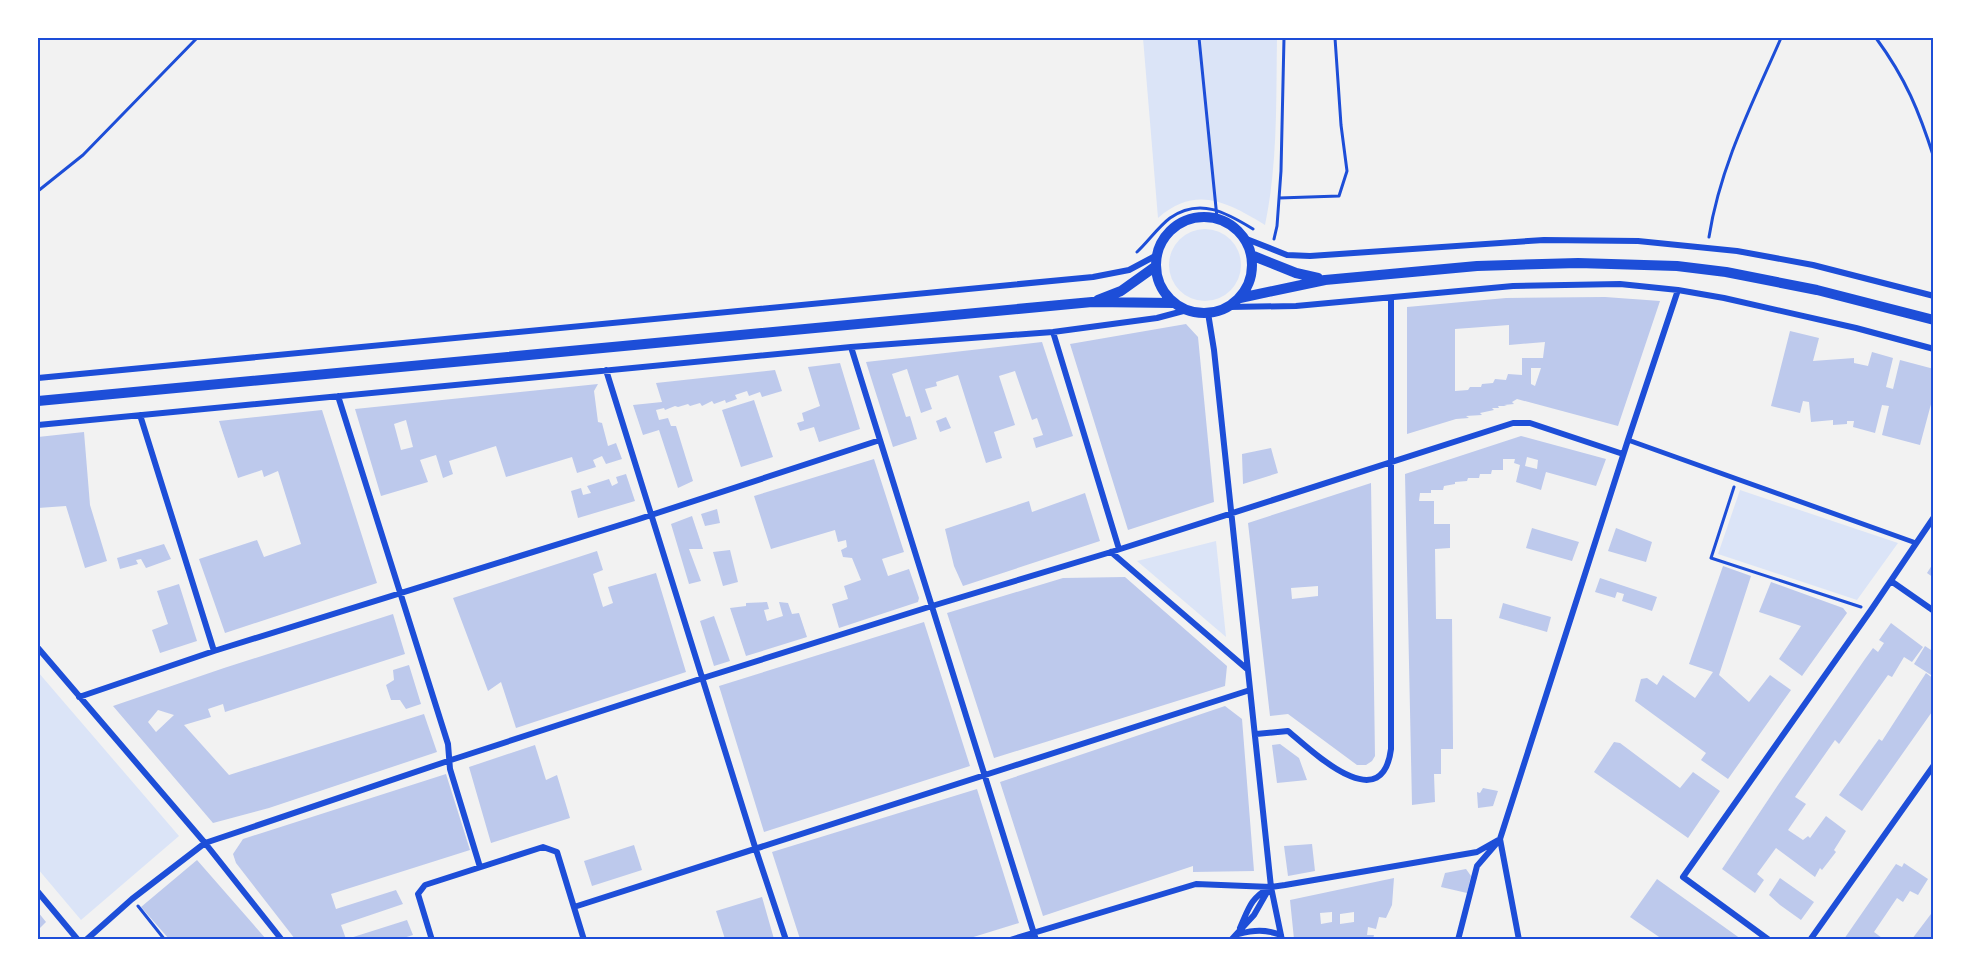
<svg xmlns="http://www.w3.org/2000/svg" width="1971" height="977" viewBox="0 0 1971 977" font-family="'Roboto Condensed',sans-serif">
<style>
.green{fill:#dbe4f7}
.building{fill:#bdc9ec;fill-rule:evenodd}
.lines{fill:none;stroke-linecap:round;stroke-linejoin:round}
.path{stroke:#1d4ed8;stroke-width:3}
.pedestrian{stroke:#1d4ed8;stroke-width:5}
.minor{stroke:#1d4ed8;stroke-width:6}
.tertiary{stroke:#1d4ed8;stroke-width:10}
.neatline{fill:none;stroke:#1d4ed8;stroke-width:2}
</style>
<rect width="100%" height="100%" fill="#f2f2f2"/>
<path class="green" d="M1143,38H1277C1276,100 1278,163 1265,225C1227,202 1196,185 1158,218Z
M1169 265a36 36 0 1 1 72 0a36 36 0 1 1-72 0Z
M1740,490L1898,543L1857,600L1718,554Z
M1216,541L1226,637L1137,561Z
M38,672L179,836L81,920L38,869Z"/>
<path class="building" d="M1605,297L1660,301L1618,426L1517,399L1512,402L1514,404L1504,405L1507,406H1498L1499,408H1492L1494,410L1480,413L1482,415L1466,416L1469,418L1456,419L1407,434V307L1506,298ZM1509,325V345L1545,342L1543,358H1522V375L1508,374L1506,380L1495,379L1493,383L1482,384L1481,387H1470L1468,390L1455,391V329ZM1531,368H1541L1535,386L1531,384Z
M1186,324L1198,337L1214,502L1128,530L1070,344Z
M1790,331L1819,338L1813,361L1854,358V363L1868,366L1872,352L1893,358L1886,387L1893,389L1900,360L1934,369V393L1920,445L1882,435L1889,406L1882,405L1875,433L1853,427L1854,421H1847V424L1833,425V420L1811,422L1809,402L1803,401L1800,413L1771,406Z
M1042,342L1073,436L1036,448L1033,438L1043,435L1037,418L1032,420L1015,371L999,376L1015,425L994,432L1002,458L986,463L958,375L936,382L937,386L925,389L932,409L921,413L907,369L892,374L906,417L910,416L917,439L893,447L866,362Z
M840,363L860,429L819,442L814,427L800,431L797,423L804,421L802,413L820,406L808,367Z
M775,370L782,391L762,397L760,392L749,396L747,391L735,395L737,399L726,403L725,400L714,404L712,401L702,406L700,403L690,406L688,404L678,407L675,406L665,410L664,408L656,410L659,420L668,418L671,426H676L693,481L678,488L659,430L643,435L633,405L662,402L656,383Z
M598,384L594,391L598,422L602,423L608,446L616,443L622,459L606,464L602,456L593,460L596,467L577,473L572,457L506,477L496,446L449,461L453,474L443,478L436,455L420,460L428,482L381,496L355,409ZM406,420L413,447L401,450L394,424Z
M754,400L773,457L741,467L722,410Z
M322,410L377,583L225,633L199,559L257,540L264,557L301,544L278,471L264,477L262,470L238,478L219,421Z
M946,417L951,428L940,432L936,421Z
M84,432L90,505L107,561L85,568L66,506L38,508V437Z
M1521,436L1606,459L1596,486L1546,472L1541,490L1516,482L1520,465L1514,463L1515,459H1503V470H1492L1491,474H1480L1479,478H1468L1467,481L1455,482V484L1444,486L1443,490H1431V493H1420L1419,501H1434V524H1450V548L1435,549L1436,619H1452L1453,742V749H1441V774H1434L1435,802L1412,805L1405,474ZM1527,457L1538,460L1537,469L1525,466Z
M1271,448L1278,473L1243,484L1242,454Z
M874,459L904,552L882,559L888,576L909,569L919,598L918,602L839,628L832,604L848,599L844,586L861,580L852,558L843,557L841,550L847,547L846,540L838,542L835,530L771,549L754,496Z
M626,474L635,501L578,518L571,491L581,488L583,495L591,493L587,486L609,479L612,486L618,483L616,477Z
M1371,483L1375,756L1372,761L1366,765H1357L1288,714L1270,716L1248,523ZM1318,586V596L1292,599L1291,588Z
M1085,493L1100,541L963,586L954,566L945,529L1029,501L1032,512Z
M717,509L720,523L705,526L701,514Z
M692,516L703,549H689L701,581L689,584L671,524Z
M1532,528L1579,542L1572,561L1526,548Z
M1616,528L1652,542L1646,562L1608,551Z
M164,544L171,559L146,568L141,559L136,560L138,564L120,569L117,558Z
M730,550L738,582L723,586L713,552Z
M597,551L603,570L593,574L603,607L613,603L608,587L656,573L686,672L516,728L501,682L488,691L453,598Z
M1934,562V578L1927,573Z
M1723,566L1751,576L1719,675L1749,702L1770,675L1791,690L1728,779L1701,760L1706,753L1635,701L1641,679L1647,678L1657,685L1663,675L1695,698L1713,672L1689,664Z
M1125,577L1227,666L1225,686L994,758L947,613L1063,578Z
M1600,578L1657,597L1652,611L1622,601L1624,594L1617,592L1615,598L1595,592Z
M1771,582L1843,608L1847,613L1802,676L1779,659L1801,626L1759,612Z
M179,584L197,641L160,653L152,630L168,624L157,591Z
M767,602L769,609L764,610L767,621L783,616L779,602L788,603L792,614L799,613L807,637L746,656L730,608L746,606V603Z
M1503,603L1551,617L1547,632L1499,618Z
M393,614L405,654L225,712L223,704L208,709L211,717L184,725L229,775L424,714L437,752L269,808L213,823L113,706L224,668ZM158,710L174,715L156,732L148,722Z
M714,616L730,661L714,666L700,621Z
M924,622L970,766L764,832L719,686Z
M1891,623L1923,647L1912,662L1904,657L1892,677L1888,675L1839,744L1835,740L1795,797L1806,804L1788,830L1803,840L1808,836L1810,838L1826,816L1846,831L1834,850L1836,852L1822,870L1820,868L1815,877L1776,848L1757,874L1764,880L1755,893L1722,869L1778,785L1865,659L1873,648L1878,652L1884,643L1879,640Z
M1925,646L1934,652V677L1914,664Z
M409,665L421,704L406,709L400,700H391L386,685L394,680L393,670Z
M1926,673L1934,679V709L1862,811L1839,795L1879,739L1882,741Z
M1225,706L1242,719L1254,871L1193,872V866L1043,916L1000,782Z
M1614,742L1620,743L1680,788L1693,772L1720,791L1688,838L1594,772Z
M1280,744L1299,758L1307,780L1277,783L1272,745Z
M535,745L546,780L557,775L570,818L491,843L469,767Z
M446,774L470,850L331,894L336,909L396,890L403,904L341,925L346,939H295L236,863L233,854L243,839Z
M1483,788L1498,791L1493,806L1478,808L1477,792L1480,793Z
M977,789L1019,923L967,939H800L772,852Z
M1312,844L1315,871L1288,876L1284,846Z
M634,845L642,870L592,886L584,861Z
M197,860L253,924L266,939H169L141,907Z
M1904,863L1928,879L1918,895L1910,891L1903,902L1897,898L1874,932L1882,938L1881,939H1860L1857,937L1855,939H1844L1896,864L1902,867Z
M1466,869L1471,876L1467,893L1441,887L1445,873Z
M1394,878L1392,905L1386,918L1379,917L1376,929L1368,927L1367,935H1374L1373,939H1294L1290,900ZM1332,912V922L1321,924L1320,913ZM1354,912V922L1340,924V914Z
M1780,878L1814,902L1801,920L1780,905L1769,895Z
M1657,879L1741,939H1662L1630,917Z
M762,897L774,939H725L716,911Z
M1934,910V939H1912Z
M38,912L46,922L38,930Z
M407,920L413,935L400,939H347Z"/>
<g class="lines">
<path class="path" d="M1199,38L1217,218
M1876,38C1906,79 1919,111 1934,158
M38,191L83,155L197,38
M1279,198L1339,196L1347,171L1341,125L1335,38
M1709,237C1720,166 1753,102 1781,38
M1274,239L1277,226L1281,171L1284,38
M1137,252C1148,242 1158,227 1170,218C1200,197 1227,213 1253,229
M1734,487L1711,558L1861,607
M138,906L165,940"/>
<path class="pedestrian" d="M1628,440L1916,543"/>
<path class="minor" d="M1244,238L1287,255L1310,256L1544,240L1638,241L1737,251L1813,265L1934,296
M1228,307L1296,306L1513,286L1620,284L1678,290L1724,298L1856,328L1934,349
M1208,313L1214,350L1271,887L1282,940
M1053,332L1119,549
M851,347L1036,940
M606,370L755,847L786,940
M38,378L1093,277L1129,270L1157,255
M338,396L448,744L450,769L480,867
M140,415L214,651
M38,425L851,347L1053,332L1157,318L1187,310
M1111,552L1247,669
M1891,581L1934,611
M38,648L205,843L282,940
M79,697L214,651L636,520L880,440
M1256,734L1288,731C1312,751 1382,819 1391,749V298
M38,892L78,940
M574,907C799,834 1025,764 1250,690
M1240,928C1249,908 1250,899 1270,887
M1238,934C1254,930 1265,929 1281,935
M86,940L132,899L205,843L451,760L703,678L932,606L1111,552L1513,423H1530L1623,454
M432,940L418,894L425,885L543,847L557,852L584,940
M1010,940L1196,884L1271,887L1285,885L1477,852L1500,839
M1231,940L1254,915L1270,887
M1458,940L1477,866L1496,844
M1519,940L1500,839L1628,440L1678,290
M1769,940L1683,877L1871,610L1934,517
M1810,940L1934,765"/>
<path class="tertiary" d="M1156 265a48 48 0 1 1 96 0a48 48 0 1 1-96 0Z
M1251,255L1296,273L1318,278
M1240,298L1325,280L1477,266L1578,263L1677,266L1726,272L1817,290L1934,320
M1098,300L1121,291L1156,266
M38,401L1092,302L1174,303"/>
</g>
<rect width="1971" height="977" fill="none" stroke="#ffffff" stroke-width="78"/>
<rect x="39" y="39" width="1893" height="899" class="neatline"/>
</svg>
